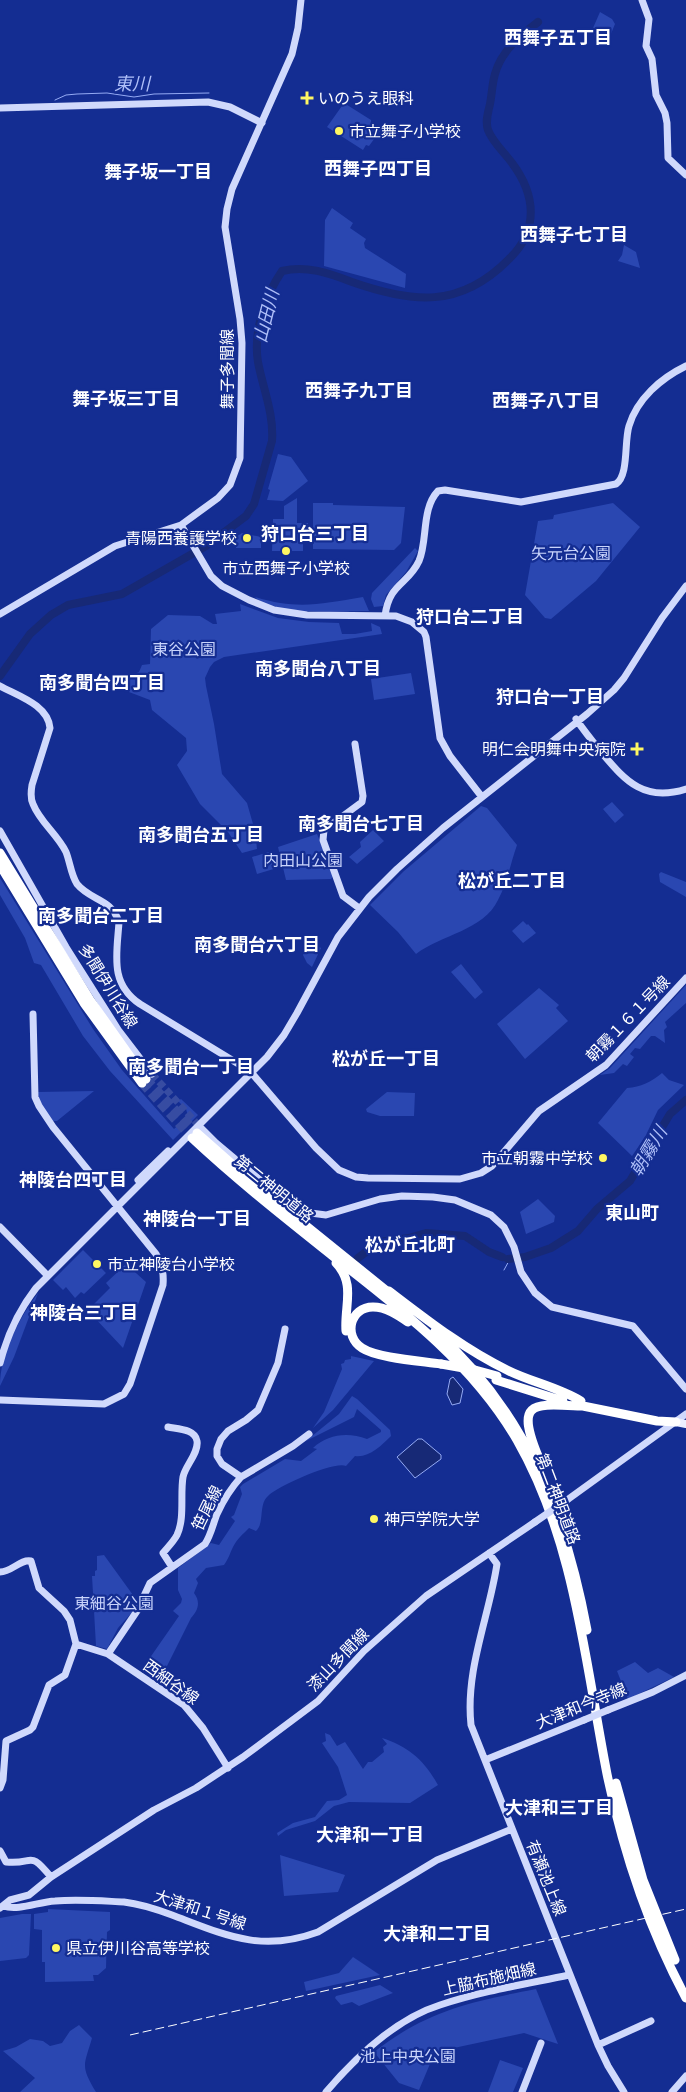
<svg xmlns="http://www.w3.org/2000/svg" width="686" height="2092" viewBox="0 0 686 2092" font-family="'Work Sans','Noto Sans JP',sans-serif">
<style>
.green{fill:#2a47b1}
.water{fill:#172976;stroke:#94aaf4}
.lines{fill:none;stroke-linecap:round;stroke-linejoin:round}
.stream{stroke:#94aaf4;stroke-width:1}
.river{stroke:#172976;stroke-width:8}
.secondary-tunnel{stroke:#374ca2;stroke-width:7;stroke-dasharray:7 3.5;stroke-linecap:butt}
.highway-tunnel{stroke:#374ca2;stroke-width:9;stroke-dasharray:9 4.5;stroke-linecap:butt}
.secondary{stroke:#d0d9fc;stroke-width:7}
.primary{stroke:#ecefff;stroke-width:8}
.highway{stroke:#fff;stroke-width:9}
.rail{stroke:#fff;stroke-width:1;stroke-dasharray:9 4;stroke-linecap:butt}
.secondary-bridge{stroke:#d0d9fc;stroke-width:7}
.highway-bridge{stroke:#fff;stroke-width:9}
.poi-dot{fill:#fff762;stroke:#142d92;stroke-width:2}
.labels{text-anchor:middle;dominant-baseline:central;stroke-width:4.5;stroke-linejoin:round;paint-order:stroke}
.poi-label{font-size:16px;fill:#fff;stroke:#142d92;text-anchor:start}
.street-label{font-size:16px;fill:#fff;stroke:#142d92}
.park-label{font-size:16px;fill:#c9d4fc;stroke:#142d92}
.neighbourhood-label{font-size:18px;font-weight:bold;fill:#fff;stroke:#142d92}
.water-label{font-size:18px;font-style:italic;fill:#aebef8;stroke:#142d92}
</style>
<rect width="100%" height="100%" fill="#142d92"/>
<path class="green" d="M600,12L612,19L615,24L608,41L595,39L593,28Z
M344,103L371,120V123L380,131L369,146L366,145L363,150L327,127Z
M332,208L353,223L350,228L366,239L364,243L365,248L406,274L405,288L324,266L325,220Z
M624,245L636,252L640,268L618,261L622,255Z
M278,454L291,457L308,481L283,501L267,500L270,490L268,489Z
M297,498V523H308V536H303V551H272L273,519H284V506Z
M313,503H333V505L405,507L401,543L394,550L313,549Z
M613,503L640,527L596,581L551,619L545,618L525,595L538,521L553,519L554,515Z
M242,533L261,537V548H236V537Z
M415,548L418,551L406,572L386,595L383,606L374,607L371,599L372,593Z
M255,597C298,610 320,604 363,597L369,611C344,611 270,616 255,597Z
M240,604L278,618L309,622L339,623L342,634H355L372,631L371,623L380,627L382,634L224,657L214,662L210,667L205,678L206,686L214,724L222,774L247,803L255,831L257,849L242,853L228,832L200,804L177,765L187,751L186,738L152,710L150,700L129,692L120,685L127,677L139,672L142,665L150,664L151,629L168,615L200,616L213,624H217L215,614L241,611Z
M411,673L415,694L374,700L371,679Z
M612,802L624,815L615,823L603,809Z
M481,806L487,808L517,845C511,862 507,883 498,900C484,930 441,935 416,954L398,932L370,905L404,871Z
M373,830L384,841L357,864L349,857L361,847L360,842Z
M317,834L334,875L331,879L286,880L278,847Z
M272,851L277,868L257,874L252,857Z
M661,872L686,882V897L660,882L659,874Z
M0,878L93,1029L122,1070L174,1129L188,1116L186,1109L178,1101L181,1099L198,1115L173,1140L110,1071L83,1036L41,965L34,963L25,938L0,895Z
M523,921L527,925L528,924L536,933L523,943L512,931Z
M310,941L321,948L312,967L307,963L303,955Z
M461,964L483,992L475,999L451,972Z
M686,985V1003L665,1022L667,1027L664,1030L665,1043L655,1036H651L640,1049L635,1048L630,1054L634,1057L627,1066L623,1064L614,1073L600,1075L610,1068Z
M539,988L559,1005L556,1008L568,1021L525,1059L497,1024Z
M662,1073L669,1080L684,1085L658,1110L645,1137L632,1156L598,1123L627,1088C641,1087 651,1082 662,1073Z
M94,1091L57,1121H53C46,1112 38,1103 38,1092Z
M387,1092L415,1093L414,1116H380L367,1112L366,1109Z
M538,1199L555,1216L554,1222L526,1234L520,1212Z
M83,1250L106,1273L84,1294L81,1292L75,1298L66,1287L63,1290L53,1280Z
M126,1264L146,1282L123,1348L92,1315L98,1310L93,1305L110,1288L106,1283Z
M38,1293L14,1357L0,1386C0,1353 19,1319 38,1293Z
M351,1356L374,1361L333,1410L313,1428L324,1412L342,1369L341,1364L344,1363L345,1360L351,1359Z
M352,1396L357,1399L390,1430L391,1436C381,1446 369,1458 355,1456L346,1466C334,1461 278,1486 268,1496C258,1505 265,1523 256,1531L249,1528C243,1534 237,1539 233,1547C230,1553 229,1558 224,1565L206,1568L196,1579L198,1583L194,1593C201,1602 198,1611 191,1618L162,1676L145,1672L147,1662L179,1616L173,1611L181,1603L182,1599L178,1590V1568L211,1543L219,1545L235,1521L231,1517L234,1515L242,1494L240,1487L243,1484L285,1459L301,1461L317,1449L313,1448C328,1434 348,1432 367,1439L381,1432V1430L357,1409L354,1417L306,1441L339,1414Z
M104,1555L138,1602L134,1610L118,1628L107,1649L96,1646L92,1576H95V1571L97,1570V1556Z
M635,1662L648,1673L658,1668L674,1677L628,1699L617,1671Z
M325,1733L330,1735L337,1746L345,1742L363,1769L368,1762H372L384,1752L383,1747L387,1744L382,1738C409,1747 424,1760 438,1785L410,1803L349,1802L334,1806L315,1821L286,1830L278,1836L277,1833L293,1823L315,1817L327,1801L339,1800L347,1795L338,1767L322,1743L326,1741Z
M280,1855L345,1875L338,1892L284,1896Z
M48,1909L110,1912V1930L107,1932L106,1968L98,1975H93L94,1981L45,1982V1962H42V1930L34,1929V1914L48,1912Z
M22,1914H31L29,1955L26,1958L0,1961V1918Z
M353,1957L380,1975L306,1991L304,1982L339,1973Z
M380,1985L393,1993L359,2006L352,2002L341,2005L335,1998L336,1996Z
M536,1989L558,2044L524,2033L435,2052L419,2090L399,2083L374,2052C428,2010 470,2002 536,1989Z
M79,2025L92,2038C84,2066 80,2065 96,2092H20L35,2078L3,2051L16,2047L30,2039L43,2041L50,2046L62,2043L70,2031Z
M500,2060L523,2068L513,2092H488Z"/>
<path class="water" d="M453,1377L463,1389L460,1403L452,1405L447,1394L450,1379Z
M418,1439H422L441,1455V1459L415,1478L397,1457Z"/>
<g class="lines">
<path class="stream" d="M55,100L66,95L77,94L107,93L134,97L154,94L209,93
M504,1270L510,1259"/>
<path class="river" d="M0,676L30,634L51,615L68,605L122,594L206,546L246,516L254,504L272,441C274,413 263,389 258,362C253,332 265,296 282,271C306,265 329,273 352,282C412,303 460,309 509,259C539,230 536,195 512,163C505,153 493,143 488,130C485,121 488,113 490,104C492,94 492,84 495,74C501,51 520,36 538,22
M358,1258L379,1242L409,1238L426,1233L465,1236L489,1252L502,1257
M508,1259L525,1257L551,1248L578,1231L597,1209L630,1181L670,1114L686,1100"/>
<path class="secondary-tunnel" d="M152,1074L201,1128"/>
<path class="highway-tunnel" d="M146,1079L197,1133
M142,1083L192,1138"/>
<path class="secondary" d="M642,0L649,19L646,46L652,59L656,95L665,113L667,123L668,158L686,175
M0,108L208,102L230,107L262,123
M181,525L211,576L222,586L249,600L274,610L307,615L396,616L412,622L424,632L426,637L440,738L450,756L482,797
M0,614L115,546L181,525L218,498L230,485L240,458L242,343L240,319L225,227L227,209L232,189L292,54L298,28L301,0
M385,616C389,583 408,585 419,561C428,540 421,509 438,491L445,490L521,502L616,484C629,475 624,442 629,426C637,399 661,378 686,366
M0,686C18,696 48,705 50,728L32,785C31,791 30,798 33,804C40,822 57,834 66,852C70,862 71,875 77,884C91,901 111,898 119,922C117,954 109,983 140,1004L250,1071L316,1148L339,1170L356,1177L368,1178L460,1179L481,1173L492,1166L539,1111L606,1065L686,978
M576,719C584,731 593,742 602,753C626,782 645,802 686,789
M355,744L363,796L362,802L324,830L323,840L343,896L359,908
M0,831L66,947L119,1031L152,1074
M201,1128L216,1143L284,1200L303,1212L326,1215L380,1199L402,1196L433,1197L455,1200L491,1215L504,1227L514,1247L521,1272L535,1293L552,1307L633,1326L686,1389
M138,1180L168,1151
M0,1227L48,1276
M0,1363C7,1336 19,1310 36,1288L267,1057L284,1035L297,1013L338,937L369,897L397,869L443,828L587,714L614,690L624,678L662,618L686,586
M0,1400L104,1404L124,1394L130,1384L163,1285C164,1273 162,1265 156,1254L53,1127L39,1106L35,1097L33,1014
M168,1427C178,1429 195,1429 197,1441C199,1453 185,1466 183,1477C180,1495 185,1518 177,1535C174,1541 168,1547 163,1553L172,1567
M241,1477L222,1464L217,1456V1449L221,1439L228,1431L246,1420L258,1410L278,1363L285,1329
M567,1500L686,1414
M489,1553L497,1564C489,1617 465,1670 471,1725L598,2045L608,2066L624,2092
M0,1572C12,1572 20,1559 31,1561L39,1588L64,1611L70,1620L76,1644L65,1675L49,1685L33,1727L30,1730L6,1741L3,1780L0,1788
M76,1644L108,1654L184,1705L203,1728L228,1768
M108,1654L137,1611L150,1583L205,1544C211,1535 213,1524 217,1514C223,1501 231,1488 241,1477L293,1446L309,1434
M608,1710L653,1692L686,1675
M485,1760L584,1720
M0,1851L6,1862C35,1865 28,1849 51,1877
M3,1906C19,1911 38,1902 55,1901C78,1899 102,1901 124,1902C141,1904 156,1909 172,1915C225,1935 261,1953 318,1932L437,1860L512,1829
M0,1908L10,1900L29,1895L51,1877L154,1810L196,1788L243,1757L318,1701L364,1651L426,1596L535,1522
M598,2045L651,2021
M326,2092C356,2057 395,2019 440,2005C482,1991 526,1984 569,1975
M522,2092L541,2043
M672,2092L686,2076"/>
<path class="primary" d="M676,1422L686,1424"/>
<path class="highway" d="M0,853L90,1000L146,1079
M0,865L84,1003L142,1083
M197,1133L258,1187L393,1296
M192,1138C239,1182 289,1221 339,1261C406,1313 474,1366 517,1440C575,1541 585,1662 607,1774C623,1851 649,1929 686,1998
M336,1263C356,1284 344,1306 346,1331
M389,1291C427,1320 464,1349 507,1370C531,1382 558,1387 581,1401
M408,1322C398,1315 386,1307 373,1307C350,1307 343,1336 362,1348C377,1358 421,1361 441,1364
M435,1331C526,1412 565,1513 587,1630
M496,1380L563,1401
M578,1405L657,1421L676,1422
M538,1456C515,1400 533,1404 581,1406
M616,1783L643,1880L675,1960"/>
<path class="rail" d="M130,2035L686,1909"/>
<path class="secondary-bridge" d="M535,1522L567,1500
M584,1720L608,1710"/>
<path class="highway-bridge" d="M441,1364L475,1370L497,1376"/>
</g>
<g class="poi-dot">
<path d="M304.5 90.5h5v5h5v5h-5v5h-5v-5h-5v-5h5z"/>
<circle cx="339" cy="131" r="5"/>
<circle cx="247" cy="538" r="5"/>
<circle cx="286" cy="551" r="5"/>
<path d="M634.5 741.5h5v5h5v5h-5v5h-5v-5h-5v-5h5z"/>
<circle cx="603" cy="1158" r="5"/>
<circle cx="97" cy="1264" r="5"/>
<circle cx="374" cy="1519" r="5"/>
<circle cx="56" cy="1948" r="5"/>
</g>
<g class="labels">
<g class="poi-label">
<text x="318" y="98">いのうえ眼科</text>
<text x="349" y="131">市立舞子小学校</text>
<text x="237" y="538" text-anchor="end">青陽西養護学校</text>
<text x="286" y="568" text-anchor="middle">市立西舞子小学校</text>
<text x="626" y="749" text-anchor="end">明仁会明舞中央病院</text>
<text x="593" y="1158" text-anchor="end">市立朝霧中学校</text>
<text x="107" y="1264">市立神陵台小学校</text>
<text x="384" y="1519">神戸学院大学</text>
<text x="66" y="1948">県立伊川谷高等学校</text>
</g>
<g class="street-label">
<text transform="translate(227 369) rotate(-90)">舞子多聞線</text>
<text transform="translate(108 986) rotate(58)">多聞伊川谷線</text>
<text transform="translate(628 1019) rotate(-46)">朝霧１６１号線</text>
<text transform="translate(274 1189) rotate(39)">第二神明道路</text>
<text transform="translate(558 1499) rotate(69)">第二神明道路</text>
<text transform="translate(207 1508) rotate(-64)">笹尾線</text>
<text transform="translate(338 1660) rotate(-46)">漆山多聞線</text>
<text transform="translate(171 1682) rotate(36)">西細谷線</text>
<text transform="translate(581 1706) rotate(-22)">大津和今寺線</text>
<text transform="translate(546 1878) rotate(68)">有瀬池上線</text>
<text transform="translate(200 1910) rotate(18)">大津和１号線</text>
<text transform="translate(489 1979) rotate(-13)">上脇布施畑線</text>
</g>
<g class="park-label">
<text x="571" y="553">矢元台公園</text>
<text x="184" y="649">東谷公園</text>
<text x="303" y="860">内田山公園</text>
<text x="114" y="1603">東細谷公園</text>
<text x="408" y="2056">池上中央公園</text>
</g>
<g class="neighbourhood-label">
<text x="558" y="37">西舞子五丁目</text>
<text x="378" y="168">西舞子四丁目</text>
<text x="158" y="171">舞子坂一丁目</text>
<text x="574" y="234">西舞子七丁目</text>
<text x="359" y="390">西舞子九丁目</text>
<text x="126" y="398">舞子坂三丁目</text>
<text x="546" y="400">西舞子八丁目</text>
<text x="315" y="533">狩口台三丁目</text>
<text x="470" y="616">狩口台二丁目</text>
<text x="318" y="668">南多聞台八丁目</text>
<text x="102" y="682">南多聞台四丁目</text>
<text x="550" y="696">狩口台一丁目</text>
<text x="361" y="823">南多聞台七丁目</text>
<text x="201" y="834">南多聞台五丁目</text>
<text x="512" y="880">松が丘二丁目</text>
<text x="101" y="915">南多聞台二丁目</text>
<text x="257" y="944">南多聞台六丁目</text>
<text x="386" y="1058">松が丘一丁目</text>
<text x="191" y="1066">南多聞台一丁目</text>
<text x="73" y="1179">神陵台四丁目</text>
<text x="632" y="1212">東山町</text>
<text x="197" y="1218">神陵台一丁目</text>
<text x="410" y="1244">松が丘北町</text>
<text x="84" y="1312">神陵台三丁目</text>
<text x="559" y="1807">大津和三丁目</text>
<text x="370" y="1834">大津和一丁目</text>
<text x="437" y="1933">大津和二丁目</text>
</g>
<g class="water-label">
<text x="132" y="83">東川</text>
<text transform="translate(266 316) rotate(-76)">山田川</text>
<text transform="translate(648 1151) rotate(-59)">朝霧川</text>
</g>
</g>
</svg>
